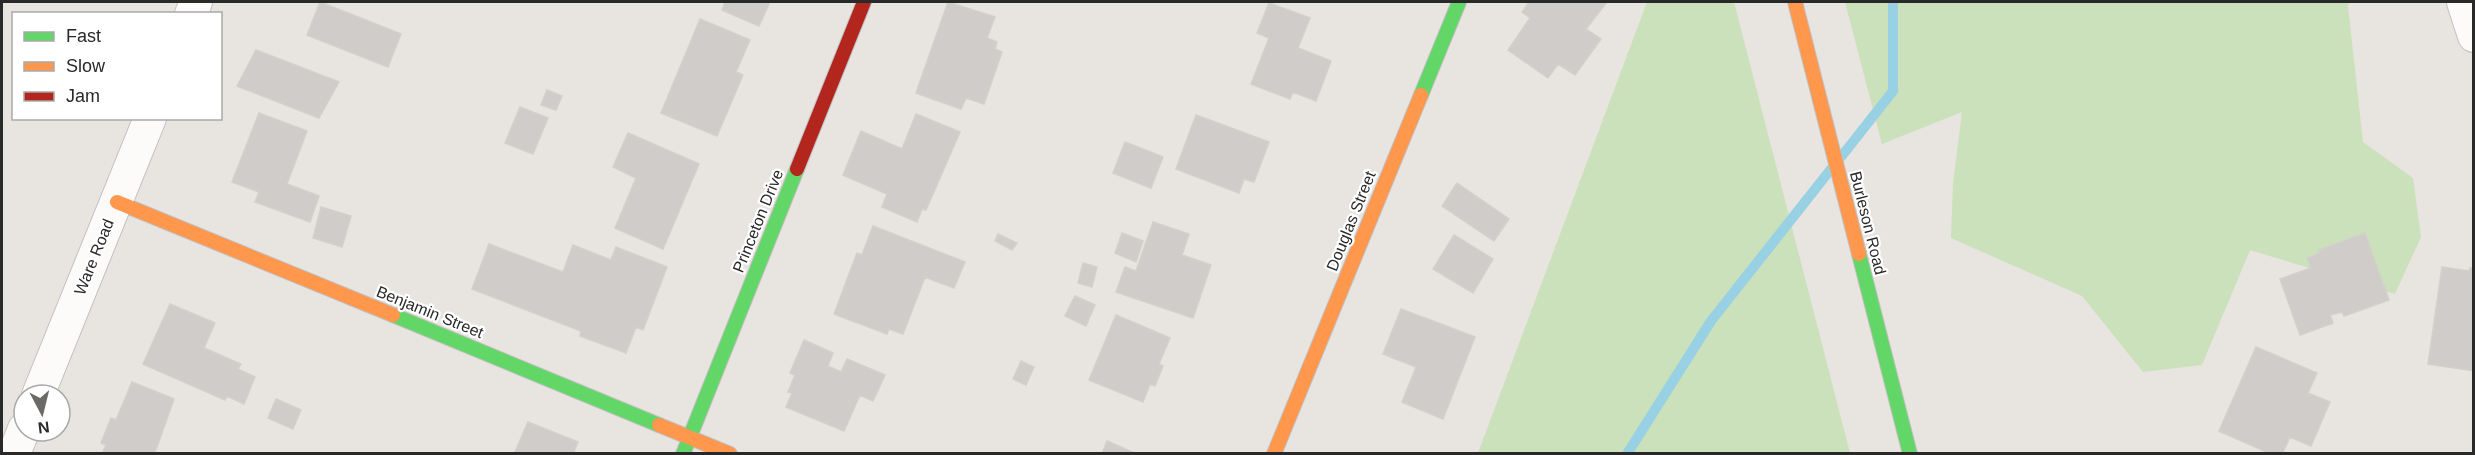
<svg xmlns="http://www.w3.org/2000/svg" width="2475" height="455" viewBox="0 0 2475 455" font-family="Arial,sans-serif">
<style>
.green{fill:#cae1bb}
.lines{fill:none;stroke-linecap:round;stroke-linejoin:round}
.stream{stroke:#98d0e4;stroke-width:10}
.building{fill:#cfccc9;stroke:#d3d0cc;stroke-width:1.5}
.street-casing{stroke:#c2c0c1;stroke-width:34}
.fast-casing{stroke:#c2c0c1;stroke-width:16}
.slow-casing{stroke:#c2c0c1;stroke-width:16}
.jam-casing{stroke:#c2c0c1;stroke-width:16}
.street{stroke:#fcfbfa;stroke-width:32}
.fast{stroke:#63d668;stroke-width:14}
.slow{stroke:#ff974d;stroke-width:14}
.jam{stroke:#b3261e;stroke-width:14}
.labels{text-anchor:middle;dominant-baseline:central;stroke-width:4.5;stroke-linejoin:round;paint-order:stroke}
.street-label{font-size:16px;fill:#292929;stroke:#fff}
</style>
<rect width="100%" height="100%" fill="#e8e4e0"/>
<path class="green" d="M1647,2H1734L1850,453H1478Z
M1845,2H2350L2348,6L2363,142L2413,178L2421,237L2395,294L2250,250L2202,365L2143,372L2082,296L1951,238L1953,184L1962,112L1882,144Z"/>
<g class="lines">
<path class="stream" d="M1841,157L1893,91V2
M1627,454L1711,321L1831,169"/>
</g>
<path class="building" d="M320,2L401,34L388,67L307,35Z
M725,2H770L759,26L722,10Z
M948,2L995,17L987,38L997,42L995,49L1002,52L984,104L966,98L961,109L916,93Z
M1529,2H1607L1586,29L1601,39L1575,75L1558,64L1548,78L1508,50L1530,18L1522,12Z
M1269,3L1310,18L1298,48L1331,61L1316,101L1293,92L1290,99L1251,84L1269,38L1257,33Z
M700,19L750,40L736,72L743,75L717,136L661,113Z
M256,50L339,82L319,118L237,86Z
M547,90L562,96L556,110L541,105Z
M520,107L548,118L533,154L505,143Z
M259,113L307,131L287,184L319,196L310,222L255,202L259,192L232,182Z
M916,114L960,132L926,210L922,209L917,222L882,207L887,194L843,175L861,131L902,149Z
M1196,115L1269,142L1254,182L1244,179L1239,193L1176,169Z
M628,133L699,164L663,249L615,228L636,178L613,167Z
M1125,142L1163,157L1151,188L1113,173Z
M1457,183L1509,219L1494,241L1442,206Z
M321,207L351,216L342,247L313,238Z
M1153,222L1189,234L1182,255L1211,265L1193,318L1116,292L1125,267L1136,271Z
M873,226L965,262L954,288L925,277L903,334L889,329L887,334L834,314L857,253L862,255Z
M1122,233L1143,241L1136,262L1115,253Z
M2365,233L2389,300L2344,316L2342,312L2330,315L2333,323L2300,335L2280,279L2311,268L2307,258L2320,253L2319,250Z
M998,234L1017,243L1012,250L995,241Z
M1454,235L1493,259L1473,293L1433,269Z
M489,244L563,272L573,245L611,260L616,247L667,267L643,330L636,327L626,353L580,336L581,331L472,289Z
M1083,263L1097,267L1092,287L1078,283Z
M2442,267L2469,271L2470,268H2474V371L2428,364Z
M1075,296L1095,305L1086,326L1065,316Z
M170,304L215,323L204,348L241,364L238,369L255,377L244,404L227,396L225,400L143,364Z
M1401,309L1475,337L1443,419L1402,402L1416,367L1383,354Z
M1116,315L1170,338L1159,364L1163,366L1155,386L1150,384L1143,402L1089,380Z
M804,340L833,353L828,366L841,372L847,359L885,375L873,401L860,395L844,431L786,407L792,393L788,392L795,375L790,373Z
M2256,347L2317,373L2308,393L2330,402L2311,446L2290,437L2282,454H2271L2219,431Z
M1021,361L1034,367L1026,385L1013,379Z
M132,382L174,399L157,447L154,454H102L106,445L101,443L111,418L116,420Z
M276,399L301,410L293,429L268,418Z
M528,422L578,442L573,454H514Z
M1107,441L1137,454H1102Z"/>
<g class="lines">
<defs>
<path id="street" d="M2463,2L2474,36
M191,14L196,2
M38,395L150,118
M14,454L24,429"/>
<path id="fast" d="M1421,95L1459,2
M1859,254L1910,454
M393,315L659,425
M683,454L797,169"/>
<path id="slow" d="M1795,2L1859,254
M117,202L393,315
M659,425L730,454
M1274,454L1421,95"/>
<path id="jam" d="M797,169L864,2"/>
</defs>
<use href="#street" class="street-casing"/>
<use href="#fast" class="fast-casing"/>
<use href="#slow" class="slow-casing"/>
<use href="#jam" class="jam-casing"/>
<use href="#street" class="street"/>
<use href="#fast" class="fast"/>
<use href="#slow" class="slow"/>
<use href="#jam" class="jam"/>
</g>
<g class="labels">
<g class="street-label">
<text transform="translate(758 221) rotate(-68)">Princeton Drive</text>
<text transform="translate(1351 221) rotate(-68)">Douglas Street</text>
<text transform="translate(1868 223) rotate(76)">Burleson Road</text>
<text transform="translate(94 257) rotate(-68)">Ware Road</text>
<text transform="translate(430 312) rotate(22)">Benjamin Street</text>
</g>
</g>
<rect width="2475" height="455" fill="none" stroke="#292929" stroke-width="6"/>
<rect x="12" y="12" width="210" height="108" fill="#ffffff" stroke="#a9a9a9" stroke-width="1.5"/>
<rect x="24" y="32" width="30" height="9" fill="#63d668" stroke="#a9a9a9" stroke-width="1.5"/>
<text x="66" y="42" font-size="18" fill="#292929">Fast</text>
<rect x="24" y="62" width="30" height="9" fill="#ff974d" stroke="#a9a9a9" stroke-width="1.5"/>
<text x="66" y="72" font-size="18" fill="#292929">Slow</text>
<rect x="24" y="92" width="30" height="9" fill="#b3261e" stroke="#a9a9a9" stroke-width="1.5"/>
<text x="66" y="102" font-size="18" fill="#292929">Jam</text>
<g transform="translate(42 413) rotate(173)"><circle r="28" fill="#ffffff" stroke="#a9a9a9" stroke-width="1.5"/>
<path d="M0-4.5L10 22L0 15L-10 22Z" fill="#6c6a69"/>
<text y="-9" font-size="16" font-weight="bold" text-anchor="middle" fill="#292929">N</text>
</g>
</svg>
